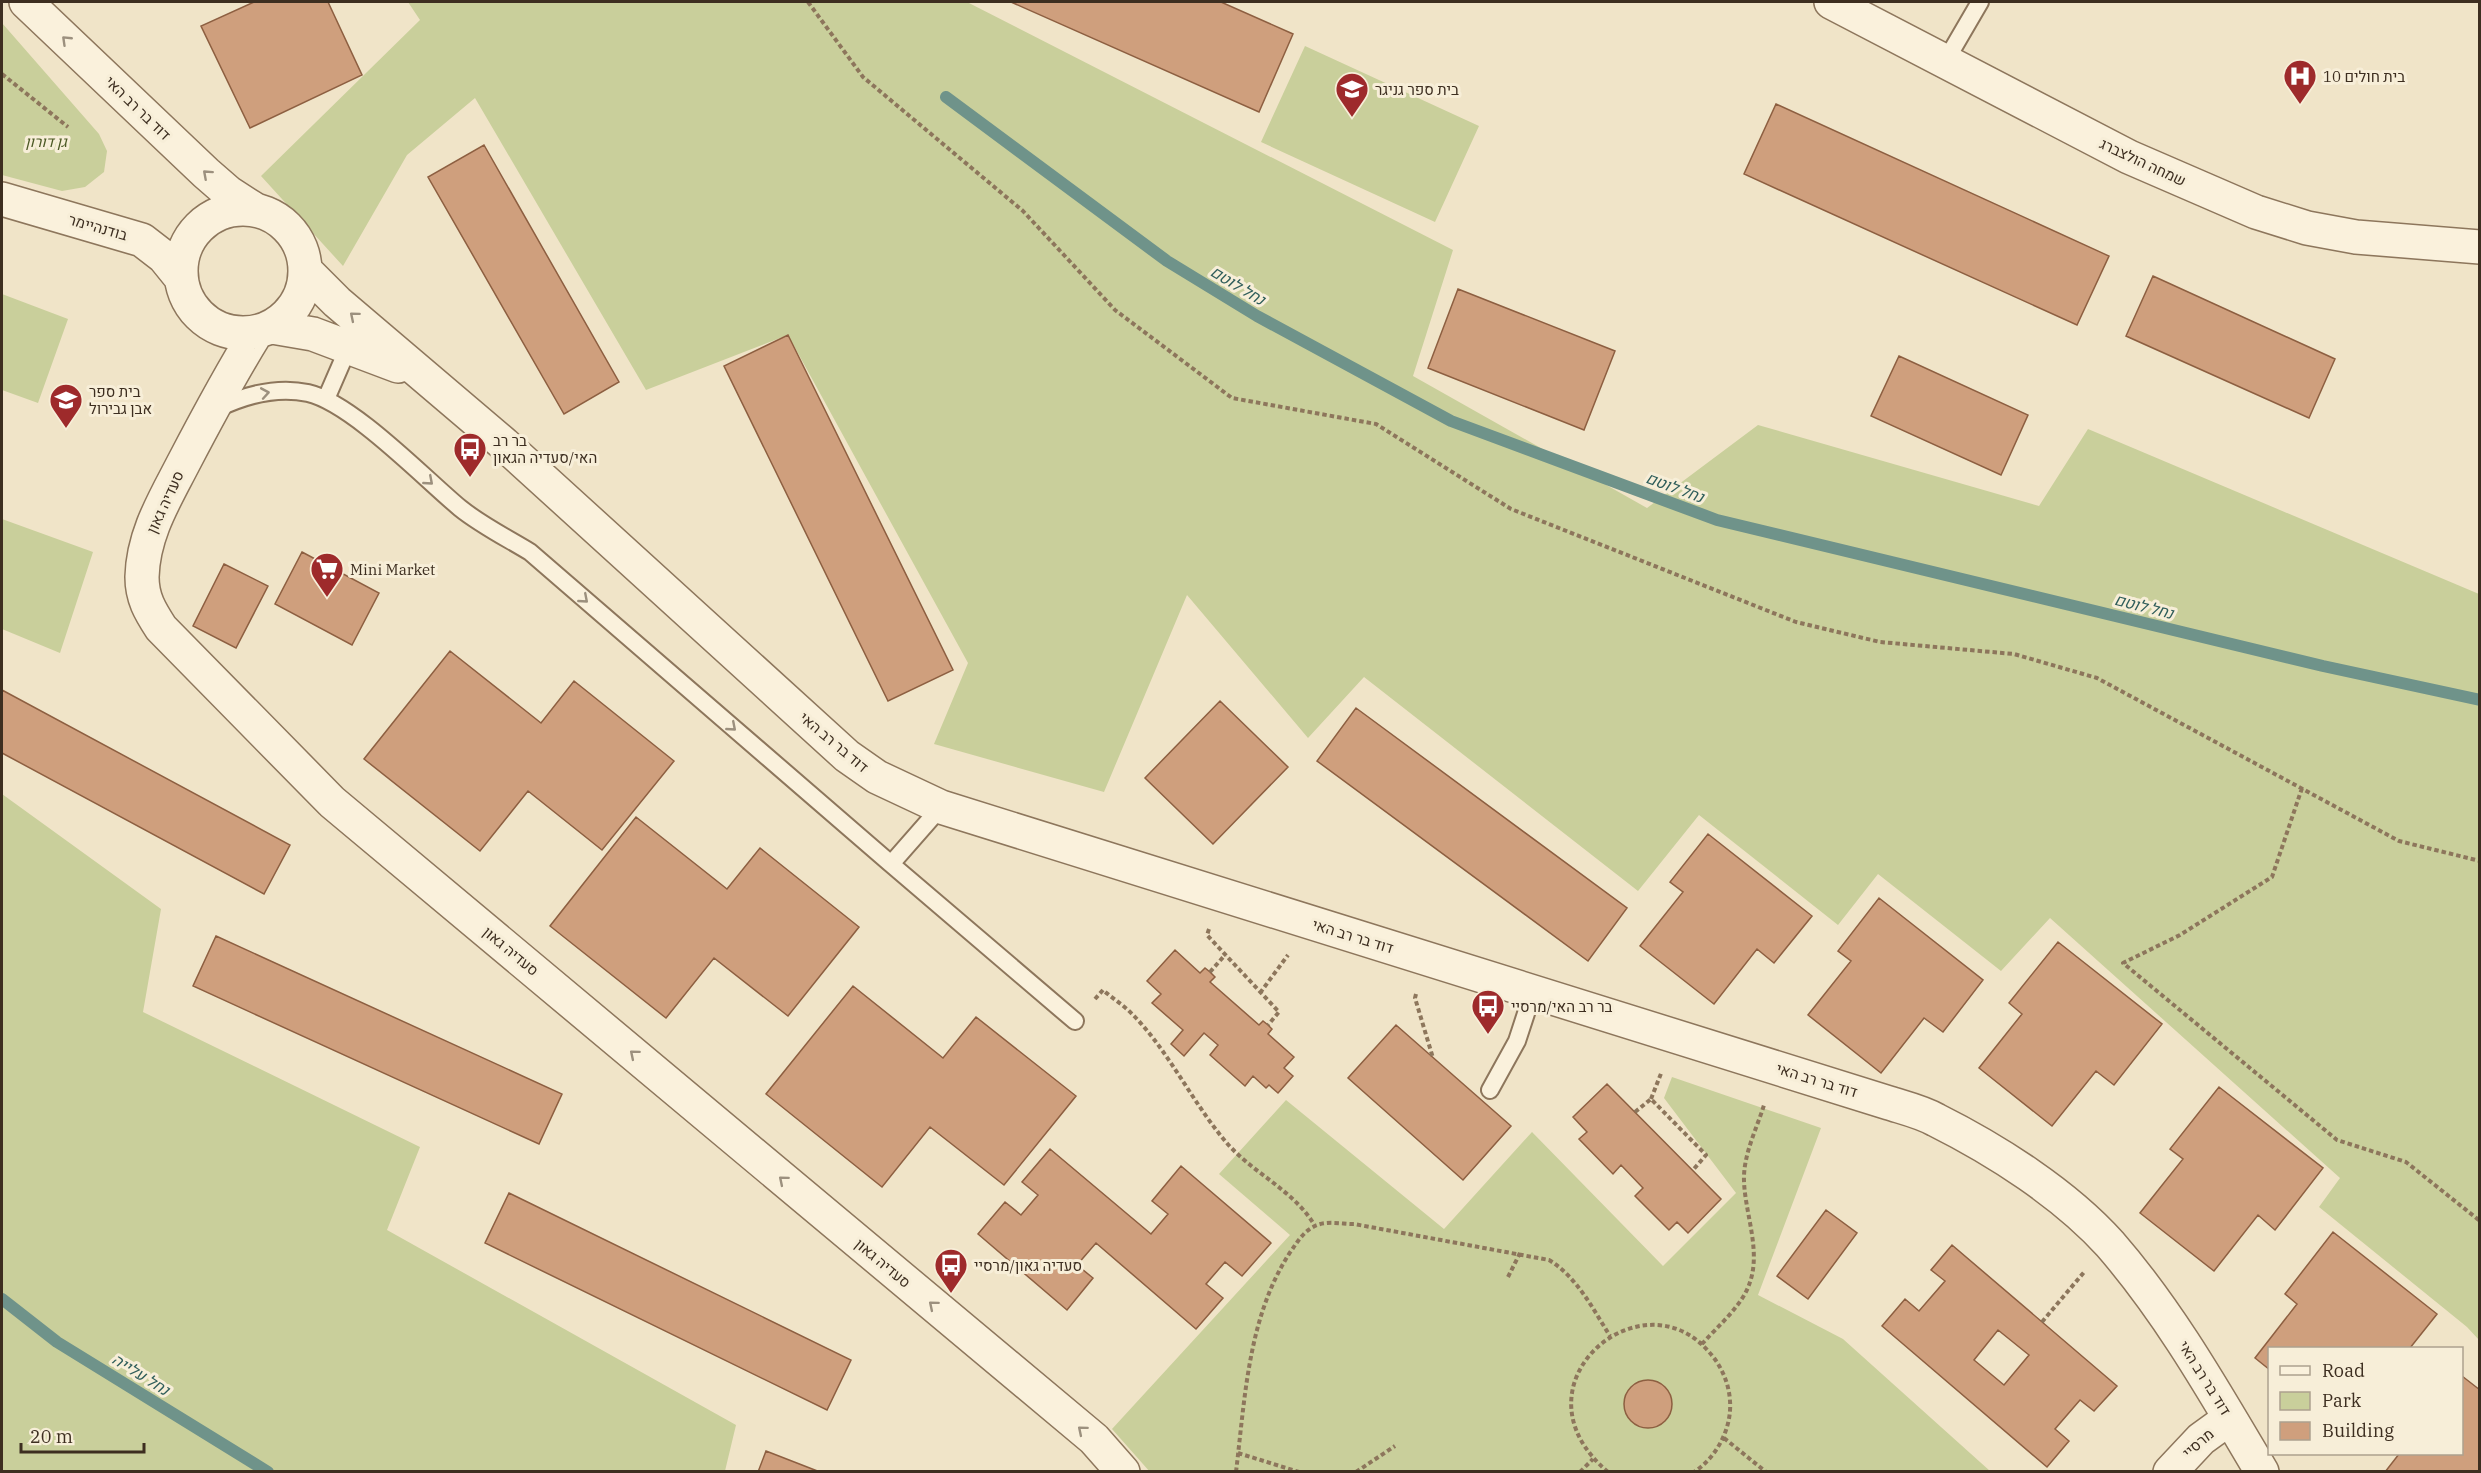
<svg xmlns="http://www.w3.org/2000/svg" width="2481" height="1473" viewBox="0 0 2481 1473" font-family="'IBM Plex Serif',Heebo,serif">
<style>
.green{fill:#c9cf9b}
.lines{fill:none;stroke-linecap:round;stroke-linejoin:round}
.stream{stroke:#6f938a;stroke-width:12}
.building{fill:#cf9f7d;stroke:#8d5f41;stroke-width:1.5;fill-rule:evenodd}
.lane-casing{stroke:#8d765c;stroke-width:20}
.street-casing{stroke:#8d765c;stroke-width:36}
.path{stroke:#8d765c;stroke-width:4;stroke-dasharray:4.5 3;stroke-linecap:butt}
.lane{stroke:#faf1dc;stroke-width:16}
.street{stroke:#faf1dc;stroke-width:33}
.oneway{stroke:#9c907e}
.labels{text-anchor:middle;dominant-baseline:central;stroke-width:6;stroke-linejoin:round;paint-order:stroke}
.poi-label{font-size:15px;fill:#3d2e20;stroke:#f7eed8;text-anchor:start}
.street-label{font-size:15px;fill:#3d2e20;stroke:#f7eed8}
.park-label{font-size:15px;font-style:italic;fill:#4d5a26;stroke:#f7eed8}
.water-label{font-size:16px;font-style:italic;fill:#2f5d5a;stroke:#f7eed8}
</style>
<rect width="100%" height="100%" fill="#f0e4c8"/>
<path class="green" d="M408,2H967L1453,250L1413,376L1647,508L1758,425L2039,506L2088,429L2479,594V1340L2467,1327L2319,1207L2340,1178L2050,918L2001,971L1878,874L1838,925L1699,815L1638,891L1364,677L1308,738L1187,595L1104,792L934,744L968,663L788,335L646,390L475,98L407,155L343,266L261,176L420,20Z
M2,23L99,134L107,151L104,172L85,187L62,191L2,175Z
M1305,46L1479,126L1435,222L1261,142Z
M2,294L68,319L38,403L2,390Z
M2,519L93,552L60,653L2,629Z
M2,794L161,909L143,1012L420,1147L387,1230L736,1425L725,1471H2Z
M1672,1077L1821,1128L1758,1295L1843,1339L1990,1471L1150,1472L1112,1429L1290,1235L1219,1174L1286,1100L1444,1229L1532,1132L1663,1266L1736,1193L1664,1098Z"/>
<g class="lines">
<path class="stream" d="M946,97L1167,261L1257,316L1451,421L1717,520L2323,666L2480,700
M2,1299L57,1342L268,1472"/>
</g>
<path class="building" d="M254,2H328L362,75L250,128L201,26Z
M1011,2H1221L1293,34L1259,112Z
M1776,104L2109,256L2077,325L1744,174Z
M484,145L619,382L564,414L428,177Z
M2153,276L2335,359L2309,418L2126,336Z
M1458,289L1615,351L1584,430L1428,368Z
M788,335L953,670L888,701L724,366Z
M1899,356L2028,415L2001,475L1871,416Z
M302,552L379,593L352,645L275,604Z
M224,564L268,586L236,648L193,626Z
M450,651L541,723L574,681L674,761L602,850L528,791L480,851L364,759Z
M2,690L290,845L264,894L2,753Z
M1220,701L1288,767L1213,844L1145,778Z
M1356,708L1627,908L1588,961L1317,761Z
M636,817L727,889L760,848L859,927L788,1016L714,958L666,1018L550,926Z
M1708,834L1812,916L1774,963L1757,949L1714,1004L1640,946L1683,892L1670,882Z
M1879,898L1983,980L1943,1032L1924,1018L1881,1073L1808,1015L1851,961L1838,951Z
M216,936L562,1094L539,1144L193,986Z
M2058,942L2162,1024L2114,1085L2096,1071L2052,1126L1979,1068L2022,1014L2009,1003Z
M1175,950L1200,973L1205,968L1210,972L1215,977L1210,982L1259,1025L1263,1021L1268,1025L1272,1029L1268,1034L1294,1057L1284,1068L1293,1076L1278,1093L1269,1085L1266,1088L1253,1076L1245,1086L1210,1055L1218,1045L1204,1033L1184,1056L1171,1044L1183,1030L1152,1003L1161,994L1147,981Z
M853,986L943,1058L976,1017L1076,1096L1004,1185L930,1127L882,1187L766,1094Z
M1396,1025L1511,1126L1463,1180L1348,1078Z
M1607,1084L1721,1199L1688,1233L1677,1222L1669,1230L1635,1196L1643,1188L1621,1165L1613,1174L1579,1139L1587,1132L1573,1117Z
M2219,1087L2323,1168L2275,1230L2258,1215L2214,1271L2140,1213L2183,1159L2170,1149Z
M1050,1149L1151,1234L1168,1214L1152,1201L1181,1166L1271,1243L1242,1276L1225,1262L1206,1284L1223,1298L1196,1329L1096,1243L1077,1265L1093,1278L1067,1310L978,1234L1005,1202L1021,1215L1038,1195L1022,1182Z
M509,1193L851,1360L827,1410L485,1243Z
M1826,1210L1857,1233L1808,1299L1777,1276Z
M2333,1232L2437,1314L2410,1348H2270V1370L2255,1358L2297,1304L2285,1294Z
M1952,1245L2117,1386L2094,1411L2080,1400L2055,1429L2069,1441L2047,1467L1882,1326L1905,1299L1919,1311L1945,1281L1931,1270ZM1998,1330L2029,1355L2004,1385L1974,1360Z
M2462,1376L2480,1390V1472H2385L2399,1454H2462Z
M1624 1404a24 24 0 1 1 48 0a24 24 0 1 1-48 0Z
M766,1451L820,1472H758Z"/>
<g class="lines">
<defs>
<path id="lane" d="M1945,62L1980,2
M326,399L349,346
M216,409C245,395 276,386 308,393C352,403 424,478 460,508C481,525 507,538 530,552L891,864L941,807
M891,864L1075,1021
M1490,1090L1517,1041L1533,992"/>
<path id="street" d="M26,2L206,173L229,193L254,209
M1831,2L2129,157L2256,212L2307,228L2356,237L2480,247
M2,199L142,240L164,257L181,278
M181 271a62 62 0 1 1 124 0a62 62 0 1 1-124 0Z
M306,271L337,302L504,444L847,756L877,777L941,807L1889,1103C1905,1108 1922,1112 1936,1120C1996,1150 2065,1194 2110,1244C2170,1313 2215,1393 2262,1472
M272,327L313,334L398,366
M256,333C230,375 207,418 184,462C165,499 143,534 142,577C142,598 150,611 161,628L332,802L1094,1439L1123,1472
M2170,1472L2201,1439L2230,1418"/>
</defs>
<use href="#lane" class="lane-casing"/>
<use href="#street" class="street-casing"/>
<path class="path" d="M808,2L863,77L1023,211L1115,310L1232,398L1376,424L1511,509L1796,622L1880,642L2014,654L2097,678L2399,841L2480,861
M2,74L68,127
M2302,788L2272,877L2180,935L2123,963L2337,1140L2406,1162L2480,1221
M1209,929L1207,935L1279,1012L1268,1025
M1210,972L1225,955
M1260,993L1288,955
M1416,994L1415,998L1433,1058
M1095,999L1103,990C1111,997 1120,1003 1128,1010C1167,1047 1191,1101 1226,1142C1252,1173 1294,1190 1315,1226
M1651,1099L1662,1071
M1635,1112L1651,1099L1706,1155L1693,1170
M1508,1277L1520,1253
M2042,1322L2085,1271
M1702,1344C1718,1326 1743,1305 1750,1282C1761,1250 1745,1213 1744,1181C1743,1155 1757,1128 1764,1105
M1724,1438L1766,1472
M1238,1453L1299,1472
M1236,1472C1245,1398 1248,1318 1289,1254C1296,1244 1302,1233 1313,1227C1325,1220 1340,1224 1354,1224L1549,1260C1577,1277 1593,1309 1610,1336
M1356,1472L1395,1446
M1580,1472L1593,1459
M1608,1472C1506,1386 1641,1272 1709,1352C1721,1365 1729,1383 1730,1401C1732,1428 1717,1457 1694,1472"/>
<use href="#lane" class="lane"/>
<use href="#street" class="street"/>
</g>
<defs><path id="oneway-chevron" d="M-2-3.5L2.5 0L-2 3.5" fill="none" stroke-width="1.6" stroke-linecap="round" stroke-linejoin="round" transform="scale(1.5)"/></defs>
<g class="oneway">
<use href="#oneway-chevron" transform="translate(66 40) rotate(-136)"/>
<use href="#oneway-chevron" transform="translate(207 174) rotate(-138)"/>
<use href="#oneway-chevron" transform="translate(354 316) rotate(-140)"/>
<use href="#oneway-chevron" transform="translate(265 393) rotate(-10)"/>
<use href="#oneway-chevron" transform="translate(429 481) rotate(41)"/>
<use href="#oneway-chevron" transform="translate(584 599) rotate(41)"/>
<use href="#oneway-chevron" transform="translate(732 727) rotate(41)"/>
<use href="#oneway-chevron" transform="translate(634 1054) rotate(-140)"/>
<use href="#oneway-chevron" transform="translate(783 1180) rotate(-140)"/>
<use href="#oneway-chevron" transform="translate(933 1305) rotate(-140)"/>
<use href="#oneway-chevron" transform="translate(1082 1430) rotate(-140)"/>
</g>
<defs>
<symbol id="hospital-pin" viewBox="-11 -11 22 30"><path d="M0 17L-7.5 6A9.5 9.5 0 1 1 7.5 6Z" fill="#9e2a2b" stroke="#f7eed8"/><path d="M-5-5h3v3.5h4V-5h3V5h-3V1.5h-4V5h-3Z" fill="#fff"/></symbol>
<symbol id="school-pin" viewBox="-11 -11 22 30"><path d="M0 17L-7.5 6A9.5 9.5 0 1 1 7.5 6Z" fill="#9e2a2b" stroke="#f7eed8"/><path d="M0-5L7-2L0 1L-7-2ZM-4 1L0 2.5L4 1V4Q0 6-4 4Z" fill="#fff"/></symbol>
<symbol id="bus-pin" viewBox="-11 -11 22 30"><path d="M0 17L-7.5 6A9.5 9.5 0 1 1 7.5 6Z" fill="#9e2a2b" stroke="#f7eed8"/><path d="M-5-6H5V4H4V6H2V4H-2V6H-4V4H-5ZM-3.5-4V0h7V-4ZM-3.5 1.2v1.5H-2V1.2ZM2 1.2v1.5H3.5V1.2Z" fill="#fff"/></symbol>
<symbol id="supermarket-pin" viewBox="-11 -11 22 30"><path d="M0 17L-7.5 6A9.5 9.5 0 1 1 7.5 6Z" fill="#9e2a2b" stroke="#f7eed8"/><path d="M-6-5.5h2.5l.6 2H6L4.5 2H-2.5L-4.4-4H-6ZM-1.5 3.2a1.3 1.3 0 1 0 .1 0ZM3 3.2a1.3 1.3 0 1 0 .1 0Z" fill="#fff"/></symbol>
</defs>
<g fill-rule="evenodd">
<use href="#hospital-pin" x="2281" y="57" width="38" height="52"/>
<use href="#school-pin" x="1333" y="70" width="38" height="52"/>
<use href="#school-pin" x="47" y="381" width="38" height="52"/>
<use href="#bus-pin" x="451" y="430" width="38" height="52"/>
<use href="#supermarket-pin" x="308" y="550" width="38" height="52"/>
<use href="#bus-pin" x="1469" y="987" width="38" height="52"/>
<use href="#bus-pin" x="932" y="1246" width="38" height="52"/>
</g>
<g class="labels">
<g class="poi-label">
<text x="2323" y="76">בית חולים 10</text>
<text x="1375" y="89">בית ספר גניגר</text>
<text x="89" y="391">בית ספר<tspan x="89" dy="17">אבן גבירול</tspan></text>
<text x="493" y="440">בר רב<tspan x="493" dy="17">האי/סעדיה הגאון</tspan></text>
<text x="350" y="569">Mini Market</text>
<text x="1511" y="1006">בר רב האי/מרסיי</text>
<text x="974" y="1265">סעדיה גאון/מרסיי</text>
</g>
<g class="street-label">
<text transform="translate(138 108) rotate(44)">דוד בר רב האי</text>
<text transform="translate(2143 162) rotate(25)">שמחה הולצברג</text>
<text transform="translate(98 227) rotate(16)">בודנהיימר</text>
<text transform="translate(165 502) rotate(-65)">סעדיה גאון</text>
<text transform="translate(834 742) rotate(40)">דוד בר רב האי</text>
<text transform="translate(1353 936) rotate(17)">דוד בר רב האי</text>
<text transform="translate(511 951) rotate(40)">סעדיה גאון</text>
<text transform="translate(1817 1080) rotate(17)">דוד בר רב האי</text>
<text transform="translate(883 1263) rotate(40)">סעדיה גאון</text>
<text transform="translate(2205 1378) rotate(58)">דוד בר רב האי</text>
<text transform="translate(2198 1443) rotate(-41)">מרסיי</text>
</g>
<g class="park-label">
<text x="46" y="141">גן דורון</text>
</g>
<g class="water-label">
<text transform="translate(1238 285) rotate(31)">נחל לוטם</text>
<text transform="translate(1675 487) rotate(20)">נחל לוטם</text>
<text transform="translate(2144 606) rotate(14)">נחל לוטם</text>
<text transform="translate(141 1374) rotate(32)">נחל עלייה</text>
</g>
</g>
<rect width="2481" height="1473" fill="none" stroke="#3d2e20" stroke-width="6"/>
<rect x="2268" y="1347" width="195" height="108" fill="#f7eed8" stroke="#ada18e" stroke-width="1.5"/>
<rect x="2280" y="1366" width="30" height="9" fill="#faf1dc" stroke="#ada18e" stroke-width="1.5"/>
<text x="2322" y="1377" font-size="18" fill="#3d2e20">Road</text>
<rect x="2280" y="1392" width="30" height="18" fill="#c9cf9b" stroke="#ada18e" stroke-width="1.5"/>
<text x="2322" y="1407" font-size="18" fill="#3d2e20">Park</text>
<rect x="2280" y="1422" width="30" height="18" fill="#cf9f7d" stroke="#ada18e" stroke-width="1.5"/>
<text x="2322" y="1437" font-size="18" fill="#3d2e20">Building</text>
<path d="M21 1443v9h123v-9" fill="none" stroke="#3d2e20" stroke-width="3"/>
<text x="30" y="1443" font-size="18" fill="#3d2e20" stroke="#f7eed8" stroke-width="4.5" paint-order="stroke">20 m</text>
</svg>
